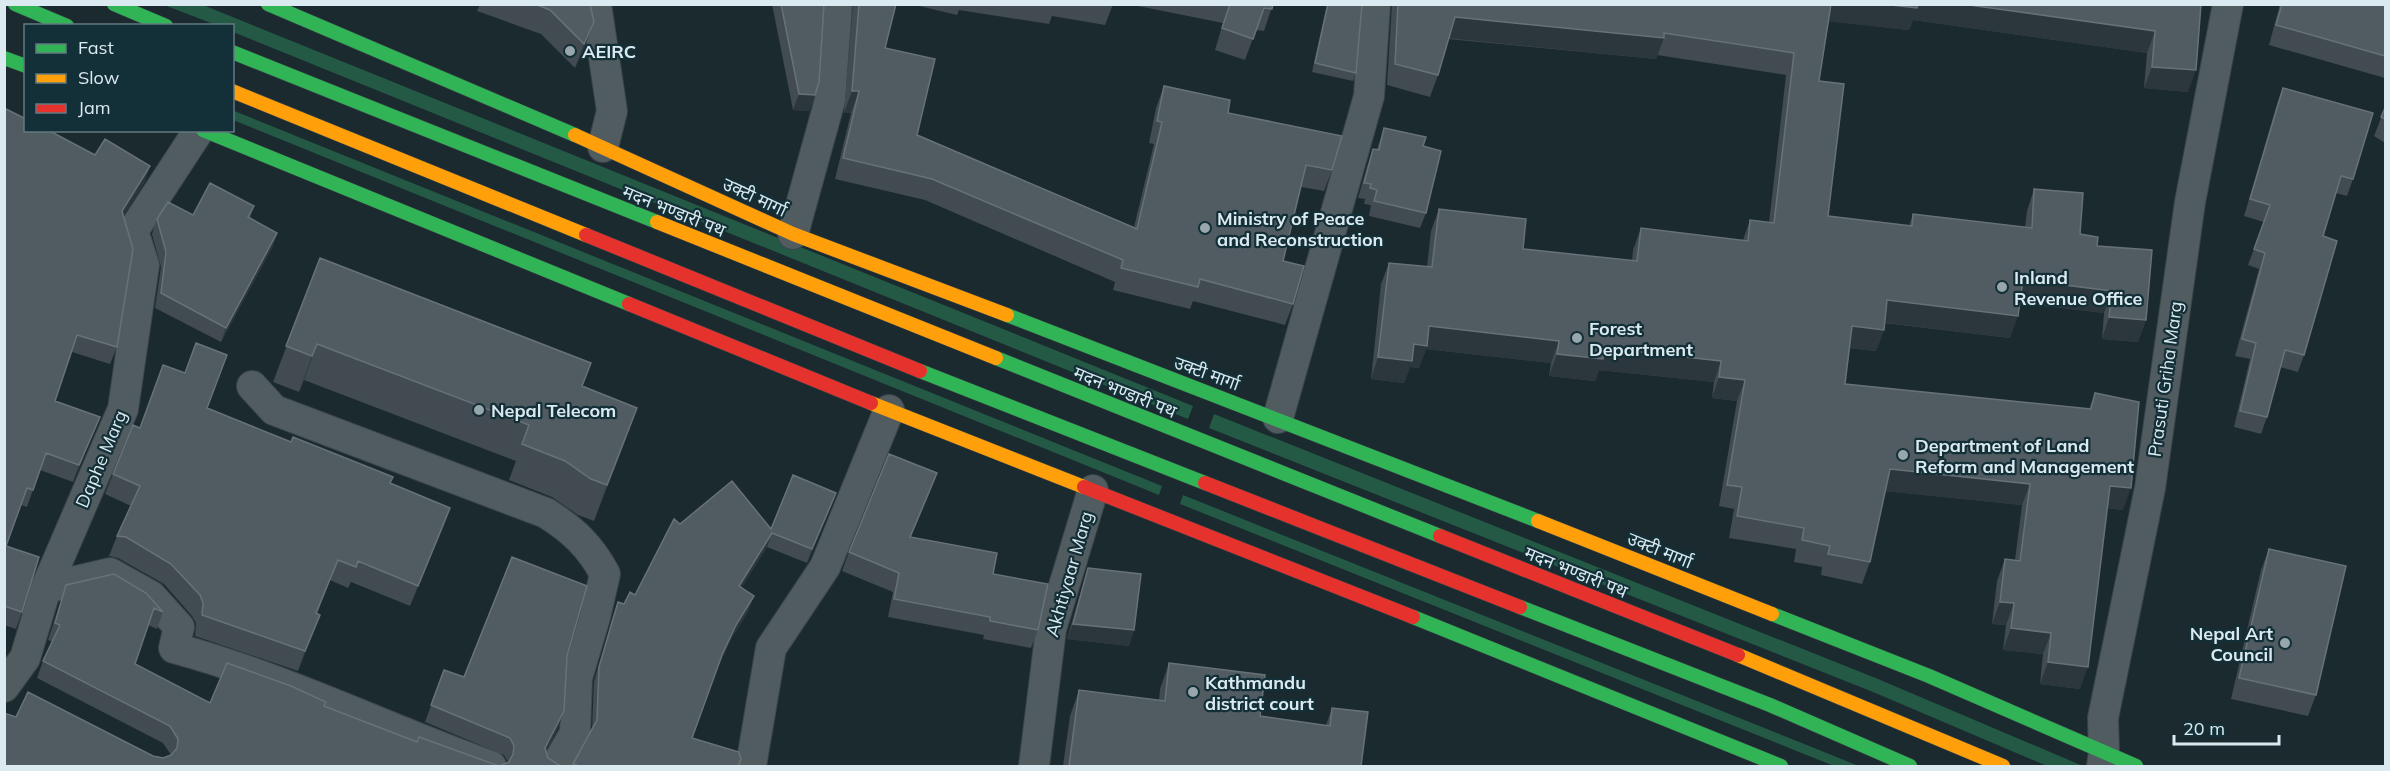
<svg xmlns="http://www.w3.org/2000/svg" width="2390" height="771" viewBox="0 0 2390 771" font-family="Mulish,'Noto Sans Devanagari',sans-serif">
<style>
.grass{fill:#235945}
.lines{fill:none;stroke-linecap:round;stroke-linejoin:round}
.street-casing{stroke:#3a454a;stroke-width:32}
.fast-casing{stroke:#3a454a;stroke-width:15}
.slow-casing{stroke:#3a454a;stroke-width:15}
.jam-casing{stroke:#3a454a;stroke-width:15}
.street{stroke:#515c61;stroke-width:30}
.fast{stroke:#30b455;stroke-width:14}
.slow{stroke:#ff9f0a;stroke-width:14}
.jam{stroke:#e5322d;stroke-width:14}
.wall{fill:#414b51}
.shaded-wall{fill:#2b373c}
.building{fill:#515c62;stroke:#677278;stroke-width:1.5}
.poi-dot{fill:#98a7ac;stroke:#132f37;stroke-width:2}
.labels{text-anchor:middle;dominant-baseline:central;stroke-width:4.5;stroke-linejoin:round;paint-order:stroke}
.poi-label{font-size:18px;font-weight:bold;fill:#dbeaf0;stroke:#132f37;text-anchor:start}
.street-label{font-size:18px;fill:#dbeaf0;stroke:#132f37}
</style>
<rect width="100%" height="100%" fill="#1b2a2f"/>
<path class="grass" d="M164,5H203L1193,406L1188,419L233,32L232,26L216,25Z
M232,110L1162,486L1159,495L233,120Z
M1214,414L1878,679L2083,766H2047L1873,692L1209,428Z
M1183,495L1859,766H1834L1180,504Z"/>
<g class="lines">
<defs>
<path id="street" d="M596,4L612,111L603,147
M793,234L830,100L837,4
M252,386L274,410L546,513C573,530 590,546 605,574L595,617L577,678L575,733L556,766
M1278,418L1369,96L1375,4
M46,588L110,573L151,596L179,627L174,648C282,677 385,728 491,766
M4,687L25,658L46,588L123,409L144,265L133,231L199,130
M751,766L771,648L825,567L889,410
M1034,766L1051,629L1093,490
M2102,766L2104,752L2103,718L2150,488L2190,202L2228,4"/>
<path id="fast" d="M15,4L67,26
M114,4L166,26
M268,4L575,135
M232,52L657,222
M4,58L26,66
M203,130L629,304
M1007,315L1538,521
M996,358L1440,536
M920,371L1205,483
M1520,607L1770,705L1910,766
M1772,614L1929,676L2136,766
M1413,617L1781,766"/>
<path id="slow" d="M232,91L586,235
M575,135L793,234L1007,315
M657,222L996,358
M871,403L1084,487
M1538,521L1772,614
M1738,655L2003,766"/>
<path id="jam" d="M586,235L920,371
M629,304L871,403
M1205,483L1520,607
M1084,487L1413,617
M1440,536L1738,655"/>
</defs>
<use href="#street" class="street-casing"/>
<use href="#fast" class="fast-casing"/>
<use href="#slow" class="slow-casing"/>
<use href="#jam" class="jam-casing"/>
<use href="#street" class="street"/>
<use href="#fast" class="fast"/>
<use href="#slow" class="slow"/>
<use href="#jam" class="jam"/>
</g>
<path class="wall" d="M480,4H590L585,46L575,68L541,34L477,11Z
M772,4H824L815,95L809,111L793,110Z
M853,4H896L885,48L917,135L1134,227L1154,144L1149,143L1156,108L1164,86L1228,113L1332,170L1324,191L1301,187L1283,261L1293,304L1285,325L1193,301L1190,309L1113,290L1115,282L925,200L835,179L851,113H844Z
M911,4H1113L1105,25L1052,16L1049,24L959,10L957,15Z
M1128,4H1273L1264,31L1256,30L1245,60L1215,50L1223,23Z
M1327,4H1362L1356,73L1353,81L1312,72Z
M1392,4H2201L2188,92L2144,88L2147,53L1913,20L1909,30L1829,21L1819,81L1828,216L1909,226L1913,214L2025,228L2027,211L2034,189L2080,234L2097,246L2146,320L2138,342L2102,339L2104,313L2020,303L2010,338L1884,323V330L1876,351L1850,348L1845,384L2089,409L2095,393L2123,510L2107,508L2080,689L2040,684L2043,654L2003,650L2006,625L1992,624L1997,581L2005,559L2015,560L2022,505L1885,491L1870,562L1862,584L1821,575L1822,567L1794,562L1796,549L1729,538L1734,509L1719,506L1737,401L1712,398L1714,382L1599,370L1595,381L1549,376L1551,363L1426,349L1419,368L1410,367L1404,383L1371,379L1381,284L1389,263L1427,267L1431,231L1439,209L1523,249L1632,261L1633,250L1641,228L1743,240L1750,220L1769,223L1786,75L1657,55L1656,59L1448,39L1438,75L1430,97L1387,85Z
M2280,4H2385V78L2269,45Z
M2283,88L2353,179L2347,196L2336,193L2323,236L2304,355L2298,372L2280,367L2267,417L2261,434L2234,427L2250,359L2235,356L2259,269L2248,265L2264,222L2244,216L2277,104Z
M4,108L95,155L150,166L144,183L123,216L117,347L110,364L72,352L55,401L100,417L93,434L73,482L40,470L27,507L21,505L6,546L22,612L16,629L4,625Z
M2385,108V143L2374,136Z
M1384,128L1423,146L1426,213L1420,228L1369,216L1371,205L1364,204L1365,199L1358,198L1368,164L1373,149H1377Z
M254,206L250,218L277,233L272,248L221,342L155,308L161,267L152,234L157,219L193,215Z
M320,258L582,387L637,408L624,444L594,521L578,515L552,497L509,480L516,461L304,380L299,392L273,382Z
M185,373L207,408L291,442L393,477L391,483L450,508L443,528L410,606L351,582L348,588L330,580L317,614L320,615L298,671L195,636L196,623L192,616L164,584L118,558L109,556L117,536L131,506L105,494L113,474L140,428Z
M930,492L911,537L993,574L1038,630L1031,648L983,639L984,635L888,617L893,592L842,571L849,552Z
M836,493L807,563L767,547L741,588L749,610L731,639L717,669L692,738L738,766H572L592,729L594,681L613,616L618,602L624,604L635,595L680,524L771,529Z
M2269,549L2316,695L2308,716L2231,699L2261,570Z
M1088,568L1134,630L1129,646L1067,639L1083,584Z
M114,574L163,612L157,629L148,625L135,664L210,703L325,706L417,742L499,766L508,762L504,755L425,722L444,670L464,677L567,656L564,711L558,728L546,752L548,758L558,766H4L16,717L153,756L163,758L171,755L163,743L37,678L43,661L53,642L48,640L66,585Z
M1169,663L1260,716L1326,725L1332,708L1361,766H1063L1070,716L1079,690L1159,700L1160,689Z"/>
<path class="shaded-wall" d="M1830,4H1962L2155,31L2147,53L1913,20L1909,30L1824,21Z
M1455,17L1664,38L1656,59L1447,38Z
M594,22L585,46L575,68L584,44Z
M2152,67L2196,70L2188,92L2144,88Z
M852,91H859L851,113H844Z
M799,94L815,95L809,111L793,110Z
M150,166L144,183L116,228L122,211Z
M277,233L272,248L221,342L226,328Z
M2023,280L2112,291L2104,313L2015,302Z
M1887,300L2018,316L2010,338L1879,322Z
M2109,317L2146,320L2138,342L2102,339Z
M1429,326L1559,341L1551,363L1426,349L1419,368L1410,367L1404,383L1371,379L1378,357L1414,344Z
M1852,326L1884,330L1876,351L1844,348Z
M317,344L304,380L299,392L312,356Z
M1604,348L1721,361L1714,382L1599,370L1595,381L1549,376L1557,354Z
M1719,377L1745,380L1737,401L1712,398Z
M637,408L624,444L594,521L607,485Z
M100,417L93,434L73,482L79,465Z
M1890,469L2030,484L2022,505L1882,491Z
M937,473L930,492L903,555L910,537Z
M2110,486L2131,488L2123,510L2102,507Z
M836,493L831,507L807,563L812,549Z
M450,508L443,528L410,606L418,586Z
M772,533L767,547L734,600L739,586Z
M754,596L749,610L731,639L717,669L722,655L736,625Z
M2000,602L2014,603L2006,625L1992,624Z
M320,615L312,635L298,671L305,651Z
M1073,624L1134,630L1129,646L1067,639Z
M2011,628L2051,633L2043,654L2003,650Z
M2048,662L2088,667L2080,689L2040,684Z
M564,711L558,728L539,765L545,748Z"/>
<path class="building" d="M535,4H590L594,22L584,44L550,10Z
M781,4H824L819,82L815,95L799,94Z
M859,4H896L885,48L935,59L917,135L1137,229L1162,122L1157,121L1164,86L1230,100L1228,113L1342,136L1332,170L1306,165L1283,261L1304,266L1293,304L1200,279L1198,287L1121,268L1123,260L932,179L843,158L859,91H852Z
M1230,4H1273L1272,9L1264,8L1253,39L1222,28Z
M1328,4H1362L1356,73L1315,63Z
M1398,4H1831L1819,81L1844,84L1828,216L1912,226L1913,214L2032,228L2034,189L2083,193L2080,234L2098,237L2097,246L2152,250L2146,320L2109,317L2112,291L2023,280L2018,316L1887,300L1884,330L1852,326L1845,384L2091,409L2095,393L2139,402L2131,488L2110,486L2088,667L2048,662L2051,633L2011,628L2014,603L2000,602L2005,559L2020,561L2030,484L1890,469L1870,562L1828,554L1830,546L1802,540L1804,528L1737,516L1742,487L1727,485L1745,380L1719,377L1721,361L1604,348L1603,359L1557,354L1559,341L1429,326L1427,346L1414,344L1412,361L1378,357L1389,263L1432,267L1439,209L1526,219L1523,249L1637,261L1641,228L1748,241L1750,220L1774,223L1794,53L1664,33V38L1455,17L1438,75L1395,64Z
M1882,4H1918L1917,8Z
M1962,4H2201L2196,70L2152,67L2155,31Z
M2282,4H2385V56L2276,25Z
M2283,88L2373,113L2353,179L2341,176L2323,236L2337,241L2304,355L2285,350L2267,417L2240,411L2256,343L2242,339L2265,253L2254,249L2270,205L2250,199Z
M4,108L26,119V130H48L95,155L105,139L150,166L122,211L133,249L117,347L77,335L55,401L100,417L79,465L46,453L33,490L27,488L6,546L39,557L22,612L4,606Z
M2385,108V119L2381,117Z
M1384,128L1426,137L1423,146L1441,151L1426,213L1374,201L1377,190L1370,188L1371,184L1364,183L1373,149L1379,150Z
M210,183L254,206L248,217L277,233L226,328L161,293L166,252L157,219L168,202L193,215Z
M320,258L591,363L582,386L637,408L607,485L591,479L565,461L522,444L529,425L317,344L312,356L286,346Z
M196,343L227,355L207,408L291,442L293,437L393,477L390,483L450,508L418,586L358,561L356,567L338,560L316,613L320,615L305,651L202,615L203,603L200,595L171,564L126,537L117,536L140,486L113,474L133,425L140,428L163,365L185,373Z
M889,454L937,473L910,537L997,553L993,574L1048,584L1038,630L990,621V617L894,599L899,573L849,552Z
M793,475L836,493L812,549L772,533L739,586L754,596L736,625L722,655L692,738L739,752L741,759L738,766H580L573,764L597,720L599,667L618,602L624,604L630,592L635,595L674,519L680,524L732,481L771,529Z
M2269,549L2346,566L2316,695L2239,678Z
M512,557L587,586L567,656L564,711L545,748L548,758L559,765L558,766H4V713L16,717L28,692L153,756L163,758L171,755L177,748L178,739L170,726L43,661L60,625L55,623L66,585L114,574L146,593L163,612L154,608L135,664L210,703L227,663L291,686L326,702L324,706L417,742L419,737L499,766L509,762L513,754L514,746L510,738L431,705L444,670L464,677Z
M1088,568L1141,574L1134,630L1073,624Z
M1169,663L1265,675L1260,716L1330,726L1332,708L1368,712L1361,766H1069L1079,690L1165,701Z"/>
<g class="poi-dot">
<circle cx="570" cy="51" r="6"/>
<circle cx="1205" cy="228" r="6"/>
<circle cx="2002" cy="287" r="6"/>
<circle cx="1577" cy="338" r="6"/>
<circle cx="479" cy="410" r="6"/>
<circle cx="1903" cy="455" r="6"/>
<circle cx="2285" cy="643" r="6"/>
<circle cx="1193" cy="692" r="6"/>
</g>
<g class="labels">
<g class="poi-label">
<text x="582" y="51">AEIRC</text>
<text x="1217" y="218">Ministry of Peace<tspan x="1217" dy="21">and Reconstruction</tspan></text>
<text x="2014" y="277">Inland<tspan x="2014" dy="21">Revenue Office</tspan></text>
<text x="1589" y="328">Forest<tspan x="1589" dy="21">Department</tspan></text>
<text x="491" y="410">Nepal Telecom</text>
<text x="1915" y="445">Department of Land<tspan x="1915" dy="21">Reform and Management</tspan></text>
<text x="2273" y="633" text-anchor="end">Nepal Art<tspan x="2273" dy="21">Council</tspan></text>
<text x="1205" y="682">Kathmandu<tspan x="1205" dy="21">district court</tspan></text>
</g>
<g class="street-label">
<text transform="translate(755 197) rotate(25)">उक्टी मार्गा</text>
<text transform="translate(674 211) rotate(22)">मदन भण्डारी पथ</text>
<text transform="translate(1207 373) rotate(20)">उक्टी मार्गा</text>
<text transform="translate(2165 379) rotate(-82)">Prasuti Griha Marg</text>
<text transform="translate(1125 392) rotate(22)">मदन भण्डारी पथ</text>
<text transform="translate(101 459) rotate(-67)">Daphe Marg</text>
<text transform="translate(1660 550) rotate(22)">उक्टी मार्गा</text>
<text transform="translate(1576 572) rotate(22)">मदन भण्डारी पथ</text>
<text transform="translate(1069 574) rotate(-74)">Akhtiyaar Marg</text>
</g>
</g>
<rect width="2390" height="771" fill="none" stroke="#dbeaf0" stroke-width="12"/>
<rect x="24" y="24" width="210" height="108" fill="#132f37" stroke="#637a81" stroke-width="1.5"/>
<rect x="36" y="44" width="30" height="9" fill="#30b455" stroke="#637a81" stroke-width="1.5"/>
<text x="78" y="54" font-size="18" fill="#dbeaf0">Fast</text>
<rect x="36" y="74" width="30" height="9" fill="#ff9f0a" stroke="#637a81" stroke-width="1.5"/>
<text x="78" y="84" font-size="18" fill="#dbeaf0">Slow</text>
<rect x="36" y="104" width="30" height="9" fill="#e5322d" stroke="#637a81" stroke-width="1.5"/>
<text x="78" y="114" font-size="18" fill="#dbeaf0">Jam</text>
<path d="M2174 735v9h105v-9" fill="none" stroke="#dbeaf0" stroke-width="3"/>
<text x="2183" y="735" font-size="18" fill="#dbeaf0" stroke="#132f37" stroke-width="4.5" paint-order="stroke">20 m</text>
</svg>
